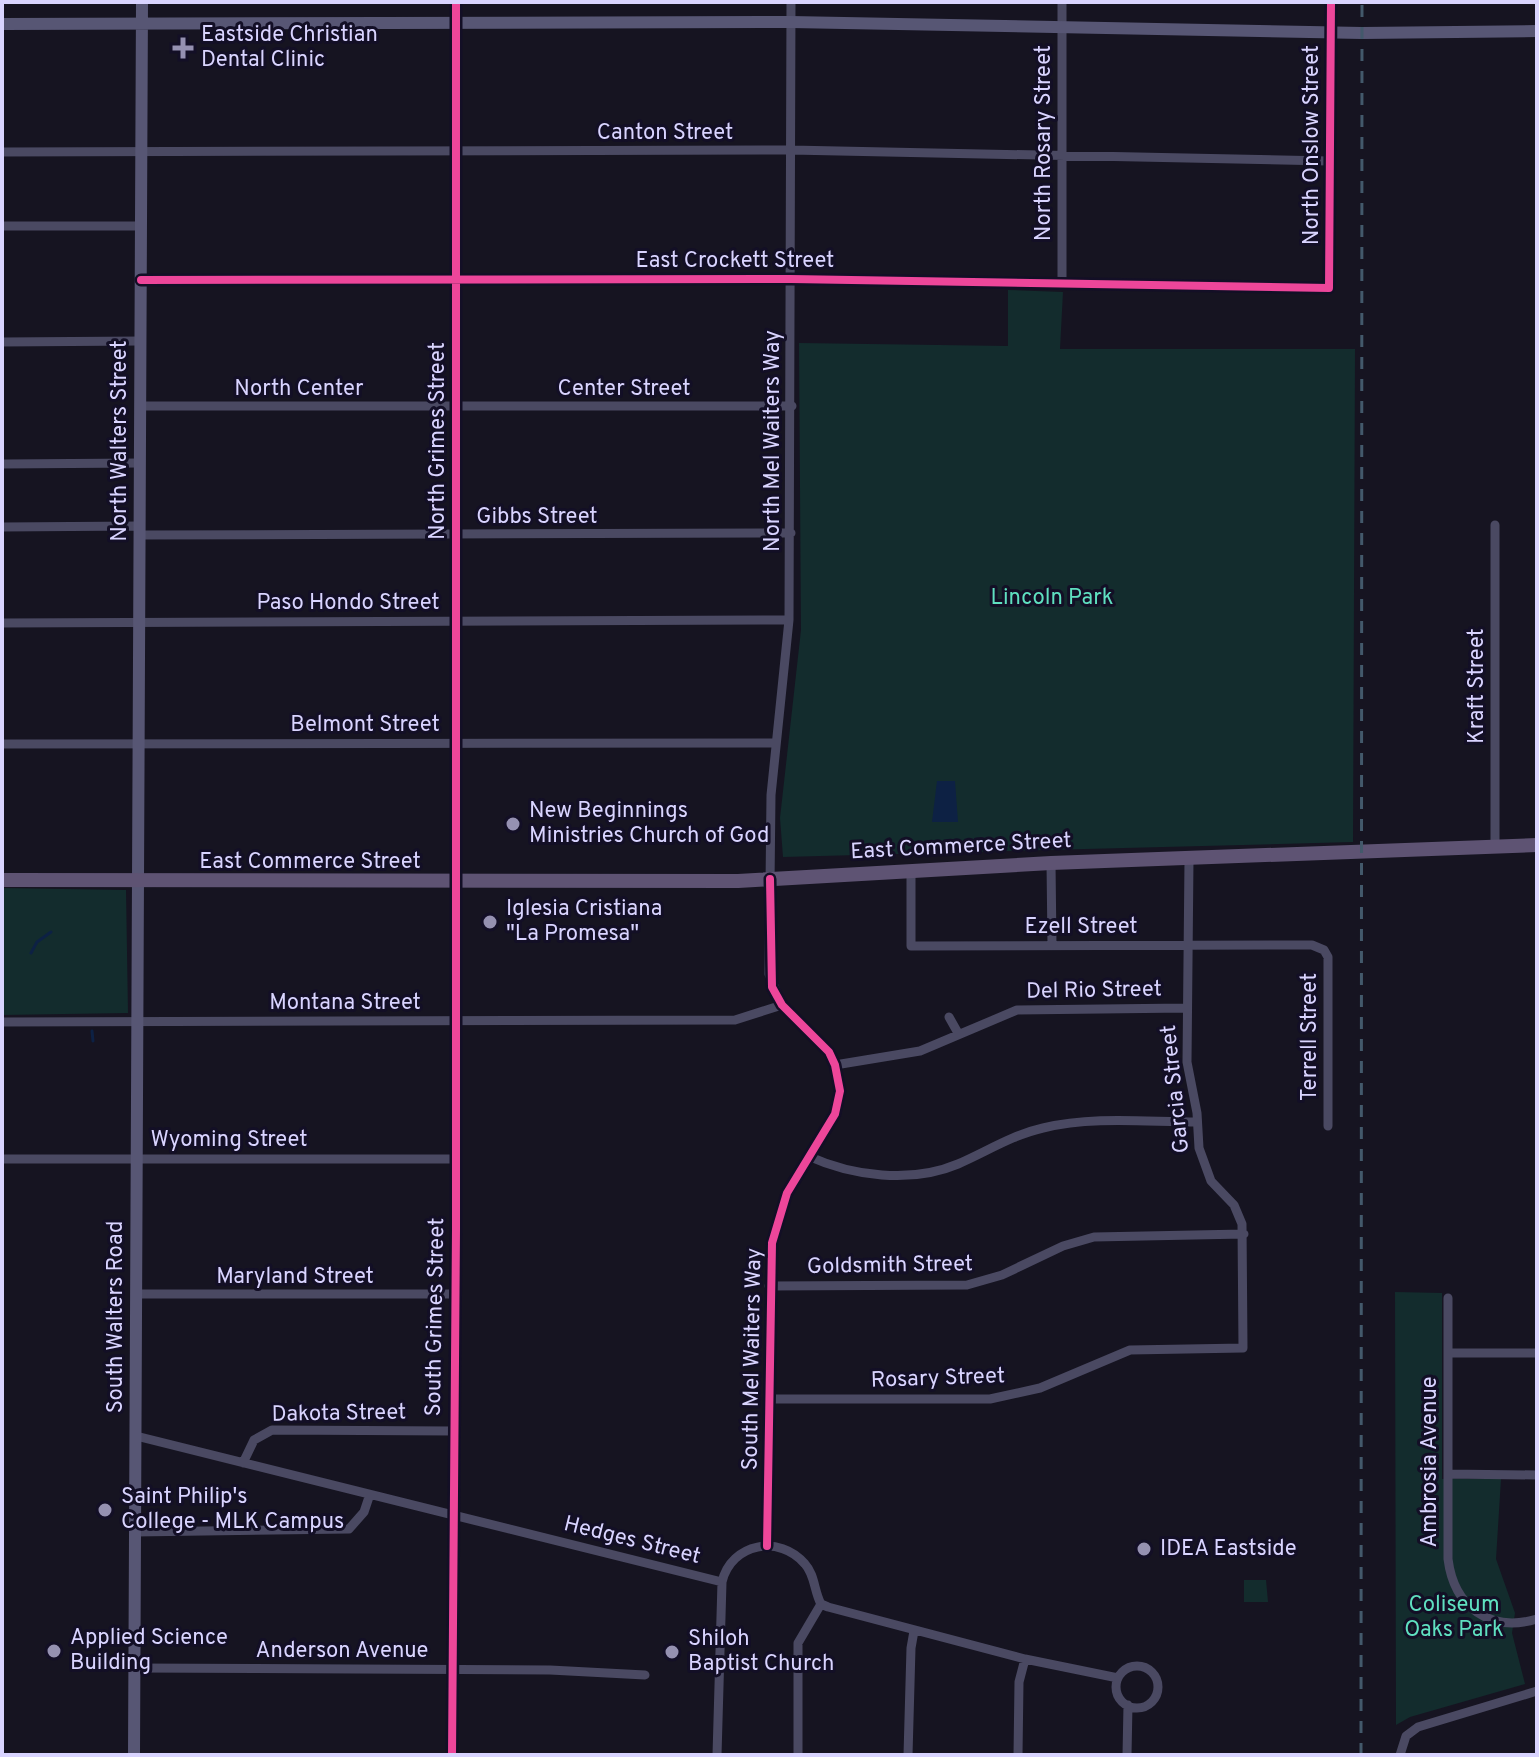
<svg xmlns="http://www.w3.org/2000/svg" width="1539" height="1757" viewBox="0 0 1539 1757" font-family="Overpass,sans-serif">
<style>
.green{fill:#132c2d}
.water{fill:#0d2144}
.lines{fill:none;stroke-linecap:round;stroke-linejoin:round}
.stream{stroke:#0d2144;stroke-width:3}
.street{stroke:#4a4962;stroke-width:9}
.secondary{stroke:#575674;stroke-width:12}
.primary{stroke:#5e5373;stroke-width:14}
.rail{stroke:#43596b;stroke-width:3;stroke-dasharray:12 10;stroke-linecap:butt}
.cycleway-casing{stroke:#130f26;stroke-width:13}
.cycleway{stroke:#ed469a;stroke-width:8}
.poi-dot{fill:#9591b1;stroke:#130f26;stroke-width:3}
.labels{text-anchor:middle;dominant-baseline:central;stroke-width:6;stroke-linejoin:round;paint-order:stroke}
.poi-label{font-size:22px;fill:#d9d4ff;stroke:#130f26;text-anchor:start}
.street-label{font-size:22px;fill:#d9d4ff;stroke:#130f26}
.park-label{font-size:22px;fill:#5fe0c0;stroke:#130f26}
</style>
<rect width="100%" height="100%" fill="#161421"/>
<path class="green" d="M1008,290L1063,292L1060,349H1355L1353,842L783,857L780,818L801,630L799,343L1008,346Z
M2,888L126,890L128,1013L2,1015Z
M1395,1292L1442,1293V1479H1501L1496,1559L1515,1613L1512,1633L1525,1684L1410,1717L1396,1725Z
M1244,1580H1266L1268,1602H1244Z"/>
<path class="water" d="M937,781H955L958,822H932Z"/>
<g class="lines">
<path class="stream" d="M31,953L37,942L51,932
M92,1031L93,1041"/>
<path class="street" d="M2,152L791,150L1329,161
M2,226H141
M141,280L791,279L1329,288L1331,2
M1062,285V2
M2,342L141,341
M140,406H792
M2,464L140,463
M1495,525V847
M2,527L140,526
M140,535L791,533
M2,623L789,620
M2,744L776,743
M1051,863L1052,945
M911,871V946L1312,945L1324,950L1328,957V1126
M949,1017L958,1033
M2,1022L735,1020L782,1005
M835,1065L920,1051L1017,1010L1186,1008
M808,1156C852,1176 911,1184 958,1164C986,1152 1012,1135 1043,1128C1093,1116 1146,1122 1197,1122
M2,1159H456
M769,1286L967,1285L1002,1275L1063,1246L1094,1237L1244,1234
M136,1294H454
M1448,1298V1559C1454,1607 1490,1633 1537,1619
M1448,1353H1537
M769,1399H990L1040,1388L1130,1350L1243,1348L1242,1224L1234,1205L1211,1181L1199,1148L1197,1113L1187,1062L1189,860
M136,1436L722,1582
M243,1463L254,1440L272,1430L453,1431
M1448,1474L1537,1475
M135,1532L349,1529L364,1512L369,1497
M767,1546L772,1243L787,1193L835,1114L840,1091L835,1065L829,1052L782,1005L769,974L771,795L789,620L791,2
M1116 1687a21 21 0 1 1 42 0a21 21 0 1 1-42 0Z
M135,1668L550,1670L645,1675
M452,1755L456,1230V2
M717,1755L722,1582C731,1543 780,1534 805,1564C815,1575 814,1591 821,1604L828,1607L1025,1659L1118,1678
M798,1755V1643L821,1604
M908,1755L911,1648L914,1631
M1018,1755L1019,1682L1025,1659
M1127,1755L1128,1705
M1400,1755L1406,1736L1418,1727L1537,1691"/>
<path class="secondary" d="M2,24L791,22L1362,33L1537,31
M134,1755L142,2"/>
<path class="primary" d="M2,880L738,881L1051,863L1537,845"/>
<path class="rail" d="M1361,1755L1362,2"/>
<defs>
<path id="cycleway" d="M141,280L791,279L1329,288L1331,2
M767,1546L772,1243L787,1193L835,1114L840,1091L835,1065L829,1052L782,1005L772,987L770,879
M452,1755L456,1230V2"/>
</defs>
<use href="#cycleway" class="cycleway-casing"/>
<use href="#cycleway" class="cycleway"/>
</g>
<g class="poi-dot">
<path d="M179 36h8v8h8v8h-8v8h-8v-8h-8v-8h8z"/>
<circle cx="513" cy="824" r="8"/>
<circle cx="490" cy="922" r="8"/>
<circle cx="105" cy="1510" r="8"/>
<circle cx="1144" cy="1549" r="8"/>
<circle cx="54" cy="1651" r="8"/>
<circle cx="672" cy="1652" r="8"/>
</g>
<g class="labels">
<g class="poi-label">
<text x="201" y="35">Eastside Christian<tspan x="201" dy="25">Dental Clinic</tspan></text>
<text x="529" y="811">New Beginnings<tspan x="529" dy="25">Ministries Church of God</tspan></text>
<text x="506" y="909">Iglesia Cristiana<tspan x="506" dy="25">"La Promesa"</tspan></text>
<text x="121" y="1497">Saint Philip's<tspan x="121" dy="25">College - MLK Campus</tspan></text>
<text x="1160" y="1549">IDEA Eastside</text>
<text x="70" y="1638">Applied Science<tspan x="70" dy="25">Building</tspan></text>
<text x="688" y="1639">Shiloh<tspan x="688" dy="25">Baptist Church</tspan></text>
</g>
<g class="street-label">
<text x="665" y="133">Canton Street</text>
<text transform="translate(1044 143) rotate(-90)">North Rosary Street</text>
<text transform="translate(1312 145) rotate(-90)">North Onslow Street</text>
<text x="735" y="261">East Crockett Street</text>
<text x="299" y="389">North Center</text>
<text x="624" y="389">Center Street</text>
<text transform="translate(120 441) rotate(-90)">North Walters Street</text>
<text transform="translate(438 441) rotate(-90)">North Grimes Street</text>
<text transform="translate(773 441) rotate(-90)">North Mel Waiters Way</text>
<text x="537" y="517">Gibbs Street</text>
<text x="348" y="603">Paso Hondo Street</text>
<text transform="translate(1477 686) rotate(-90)">Kraft Street</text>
<text x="365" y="725">Belmont Street</text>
<text transform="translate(961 847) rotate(-3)">East Commerce Street</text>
<text x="310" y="862">East Commerce Street</text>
<text x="1081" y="927">Ezell Street</text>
<text transform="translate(1094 991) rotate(-1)">Del Rio Street</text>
<text x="345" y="1003">Montana Street</text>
<text transform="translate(1310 1037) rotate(-90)">Terrell Street</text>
<text transform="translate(1176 1089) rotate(-96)">Garcia Street</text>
<text x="229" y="1140">Wyoming Street</text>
<text transform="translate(890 1266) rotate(-1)">Goldsmith Street</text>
<text x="295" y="1277">Maryland Street</text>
<text transform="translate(116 1317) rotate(-90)">South Walters Road</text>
<text transform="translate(436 1317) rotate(-89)">South Grimes Street</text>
<text transform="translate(753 1359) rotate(-89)">South Mel Waiters Way</text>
<text transform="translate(938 1379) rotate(-2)">Rosary Street</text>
<text transform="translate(339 1414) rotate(-1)">Dakota Street</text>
<text transform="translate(1430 1462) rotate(-90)">Ambrosia Avenue</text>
<text transform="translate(632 1541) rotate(14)">Hedges Street</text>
<text x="342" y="1651">Anderson Avenue</text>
</g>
<g class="park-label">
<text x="1052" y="598">Lincoln Park</text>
<text x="1454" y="1605">Coliseum<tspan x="1454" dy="25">Oaks Park</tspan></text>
</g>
</g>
<rect width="1539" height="1757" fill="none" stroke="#d9d4ff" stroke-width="8"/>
</svg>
